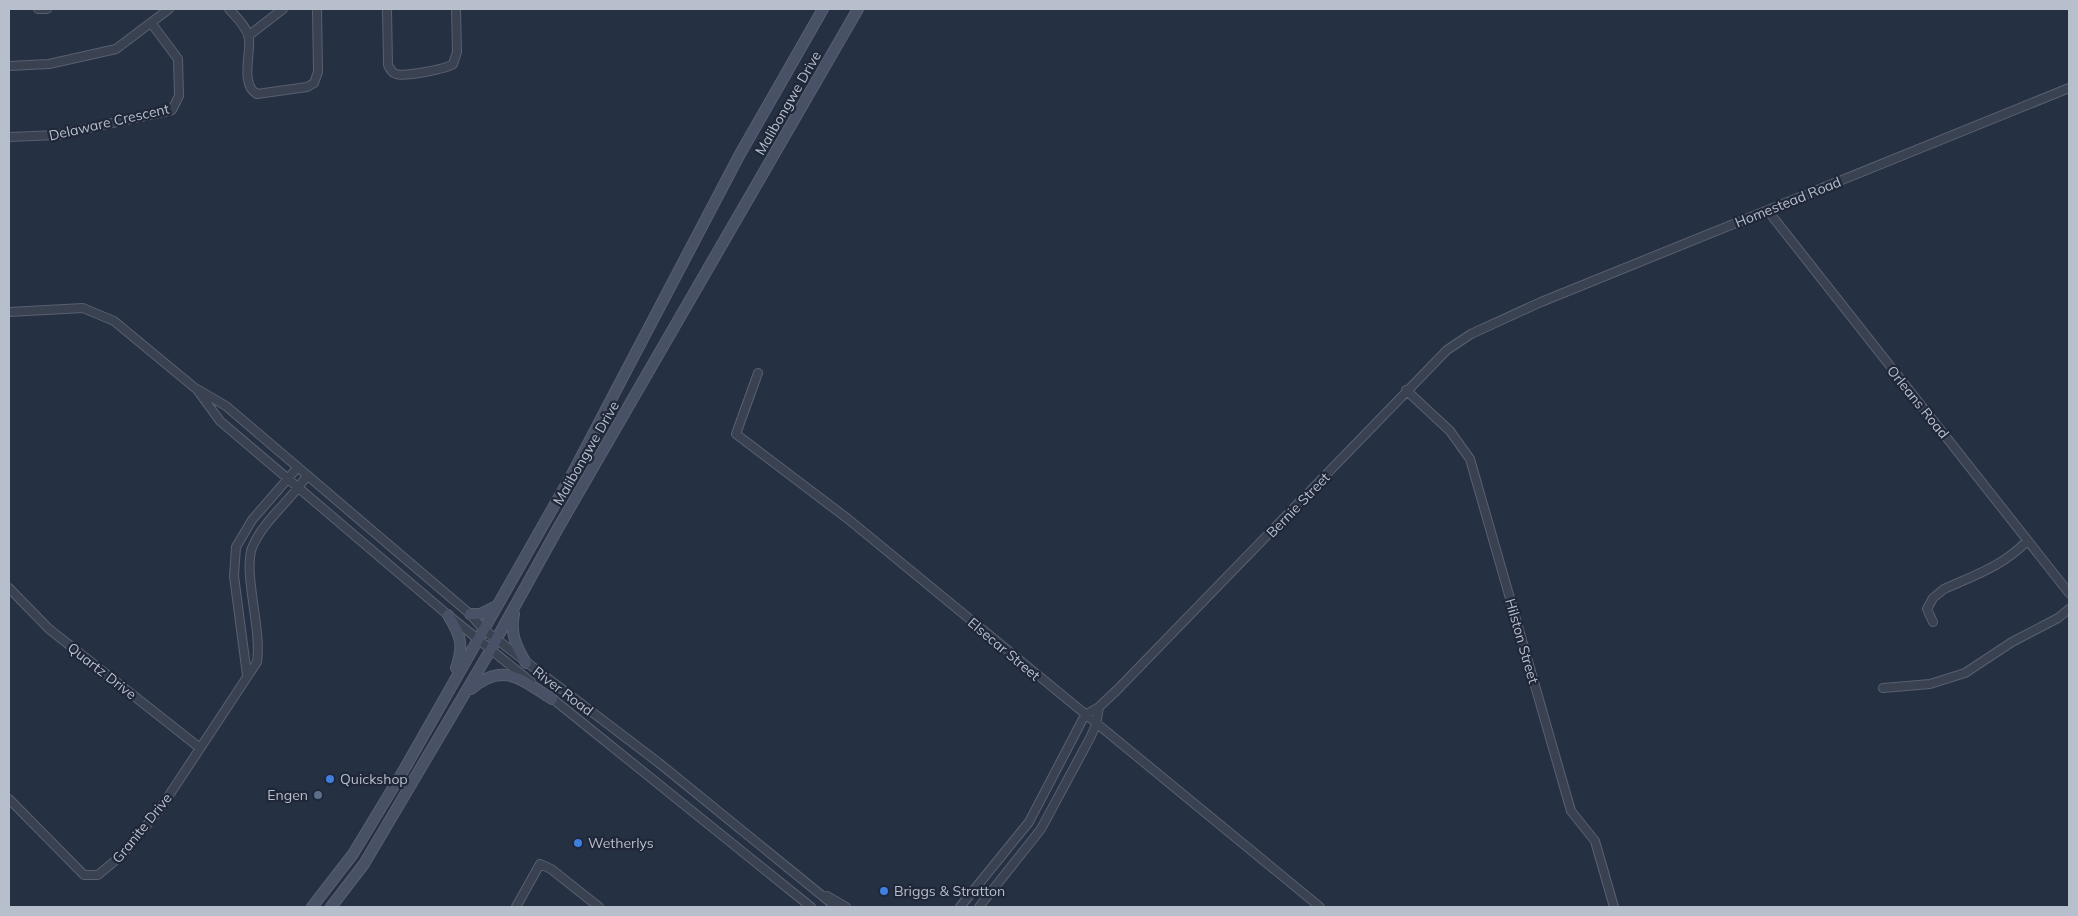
<svg xmlns="http://www.w3.org/2000/svg" width="2078" height="916" viewBox="0 0 2078 916" font-family="Mulish,sans-serif">
<style>
.lines{fill:none;stroke-linecap:round;stroke-linejoin:round}
.street-casing{stroke:#586070;stroke-width:10}
.secondary-casing{stroke:#586070;stroke-width:12}
.street{stroke:#3a4252;stroke-width:8}
.secondary{stroke:#485166;stroke-width:10}
.shop-dot{fill:#3f7fe0;stroke:#1f2738;stroke-width:2}
.service-dot{fill:#5c6f8a;stroke:#1f2738;stroke-width:2}
.labels{text-anchor:middle;dominant-baseline:central;stroke-width:4.5;stroke-linejoin:round;paint-order:stroke}
.street-label{font-size:14px;fill:#b7becc;stroke:#1f2738}
.poi-label{font-size:14px;fill:#b7becc;stroke:#1f2738;text-anchor:start}
</style>
<rect width="100%" height="100%" fill="#263043"/>
<g class="lines">
<defs>
<path id="street" d="M38,9H47
M229,9C236,17 247,27 249,38C251,54 240,85 257,94L307,87L314,83L318,72L317,9
M387,9L388,65C390,69 392,73 396,74C405,77 446,69 453,64L457,52L456,9
M248,36L283,9
M9,66L49,64L116,49L169,9
M9,137L57,135L172,110L179,96L178,59L152,24
M1768,211L2069,593
M9,312L83,308L114,321L195,388L226,406L470,614L483,629L659,763L836,907
M758,373L736,434L848,519L1320,907
M1406,390L1450,431L1470,459L1571,811L1595,841L1614,907
M198,391L220,421L448,615L531,682
M9,588L49,629L200,748
M1933,622L1927,609L1933,598L1944,589C1975,575 2003,566 2027,541
M247,675L234,576L236,547L252,520L298,467
M1883,688L1930,684L1965,673L2012,642L2058,618L2069,609
M548,695L811,907
M9,799L84,875H98L122,855L160,809L257,662C262,629 243,573 252,548C263,520 292,500 307,475
M827,896L846,907
M516,907L540,864L551,869L599,907
M960,907L1029,822L1085,715L1099,707L1118,689L1447,350L1471,334L1541,302L2069,88
M979,907L1041,829L1090,738L1096,725L1099,707"/>
<path id="secondary" d="M470,614H480L494,607
M514,614C510,634 516,646 526,663
M448,615C461,636 464,645 456,668
M471,689C503,661 522,680 552,699
M312,907L353,854L405,768L571,476L740,154L823,9
M331,907L364,864L491,649L557,530L858,9"/>
</defs>
<use href="#street" class="street-casing"/>
<use href="#secondary" class="secondary-casing"/>
<use href="#street" class="street"/>
<use href="#secondary" class="secondary"/>
</g>
<g class="shop-dot">
<circle cx="330" cy="779" r="5"/>
<circle cx="578" cy="843" r="5"/>
<circle cx="884" cy="891" r="5"/>
</g>
<circle class="service-dot" cx="318" cy="795" r="5"/>
<g class="labels">
<g class="street-label">
<text transform="translate(788 103) rotate(-60)">Malibongwe Drive</text>
<text transform="translate(109 122) rotate(-13)">Delaware Crescent</text>
<text transform="translate(1788 202) rotate(-22)">Homestead Road</text>
<text transform="translate(1918 402) rotate(51)">Orleans Road</text>
<text transform="translate(586 453) rotate(-60)">Malibongwe Drive</text>
<text transform="translate(1298 505) rotate(-46)">Bernie Street</text>
<text transform="translate(1522 641) rotate(74)">Hilston Street</text>
<text transform="translate(1004 649) rotate(40)">Elsecar Street</text>
<text transform="translate(102 671) rotate(38)">Quartz Drive</text>
<text transform="translate(563 691) rotate(37)">River Road</text>
<text transform="translate(142 828) rotate(-51)">Granite Drive</text>
</g>
<g class="poi-label">
<text x="340" y="779">Quickshop</text>
<text x="308" y="795" text-anchor="end">Engen</text>
<text x="588" y="843">Wetherlys</text>
<text x="894" y="891">Briggs &amp; Stratton</text>
</g>
</g>
<rect width="2078" height="916" fill="none" stroke="#b7becc" stroke-width="20"/>
</svg>
